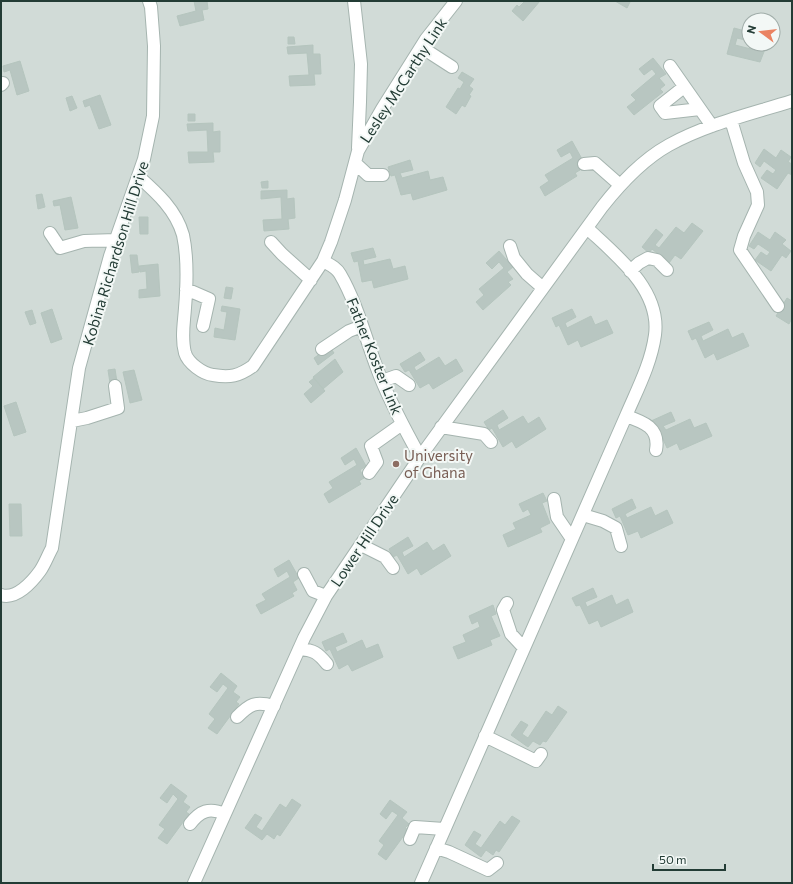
<svg xmlns="http://www.w3.org/2000/svg" width="793" height="884" viewBox="0 0 793 884" font-family="Commissioner,sans-serif">
<style>
.built{fill:#d1dbd7;fill-rule:evenodd}
.building{fill:#b8c6c1;stroke:#b5c5be}
.lines{fill:none;stroke-linecap:round;stroke-linejoin:round}
.minor-casing{stroke:#a5b4af;stroke-width:14}
.minor{stroke:#fff;stroke-width:12}
.education-dot{fill:#8d6e63;stroke:#f3f8f6;stroke-width:1.5}
.labels{text-anchor:middle;dominant-baseline:central;stroke-width:4;stroke-linejoin:round;paint-order:stroke}
.street-label{font-size:15px;fill:#233c35;stroke:#f3f8f6}
.education-label{font-size:15px;fill:#785e54;stroke:#f3f8f6;text-anchor:start}
</style>
<rect width="100%" height="100%" fill="#e2ece8"/>
<path class="built" d="M1,1H792V883H1ZM749,20H773V44H749Z"/>
<path class="building" d="M194,1H207L208,9L202,10L204,20L180,26L177,16L196,11Z
M525,1H540L523,21L512,11L517,5L519,7Z
M615,1H628L630,2L627,8Z
M734,28L749,32V41L737,38L735,45L751,49L753,44H767L760,62L727,54Z
M288,37H294L295,44H288Z
M313,45V54H320L321,74H314L315,85L290,86L289,76L309,75L307,53L288,54L287,47Z
M653,58L666,74L659,78L665,85L660,89L663,92L634,115L627,107L636,100L631,95L656,74L652,69L644,75L639,69Z
M20,61L29,91L17,95L10,70L4,72L3,66Z
M462,72L474,79L469,86L473,89L469,95L471,96L465,107L462,105L456,114L446,107L458,88L460,89L464,82L458,78Z
M100,95L111,125L99,129L90,105L85,107L83,101Z
M72,96L77,108L70,111L66,98Z
M188,114H195V121H188Z
M213,123V132L220,131V152H213L214,162L189,163L188,152H208L207,130L188,131L187,124Z
M572,141L582,159L576,163L580,170L575,173L577,176L545,196L540,187L549,181L545,175L573,158L570,152L561,157L557,150Z
M764,149L776,158L781,150L791,157L788,162L792,164V175L788,173L777,189L761,178L767,170L773,174L776,170L764,161L760,167L755,163Z
M410,160L413,170L400,173L402,178L428,171L430,180L443,177L447,190L413,200L411,193L401,195L395,175L391,176L388,167Z
M268,181V188H262L261,182Z
M287,190V199L294,198L295,218L288,219L289,229L264,231L263,220L282,219L281,197L261,199V191Z
M42,194L45,207L38,209L36,195Z
M71,197L78,228L65,230L60,205L54,206L53,201Z
M139,217H148V234H140Z
M692,223L703,231L681,259L675,255L669,263L652,249L649,253L642,247L656,229L663,235L655,245L659,248L676,227L684,233Z
M758,232L770,240L775,232L786,240L782,244L791,251L786,258L782,255L771,271L755,260L761,252L767,256L770,252L758,244L754,249L749,246Z
M373,248L376,257L363,260L364,265L390,259L393,269L405,266L408,279L374,288L372,280L362,282L358,261L354,262L351,253Z
M499,251L513,267L507,272L513,279L508,282L511,285L483,310L476,302L484,295L479,289L504,268L499,262L492,269L486,263Z
M130,255H137L139,272L132,273Z
M158,264L160,296L139,298V290L147,289L146,271L140,272L139,266Z
M226,287L233,288L231,299L224,298Z
M787,298L792,301V318L789,324L776,316Z
M222,306L240,309L235,340L214,337L215,328L224,330L227,312L221,311Z
M52,309L62,339L51,343L41,313Z
M572,309L576,317L565,323L567,328L591,316L595,325L607,320L613,333L581,347L578,340L568,345L559,325L556,327L552,318Z
M32,310L36,323L30,325L25,312Z
M709,322L713,330L701,336L703,341L728,329L732,338L743,333L749,346L717,360L714,353L705,358L696,338L692,340L688,331Z
M330,347L334,353L318,365L314,358Z
M420,352L425,360L414,367L416,371L439,357L445,366L456,359L463,371L433,389L429,383L420,388L409,370L405,372L400,364Z
M335,359L343,372L323,389L313,377Z
M115,369L117,382L110,383L108,370Z
M134,370L142,400L130,403L123,372Z
M314,378L325,391L311,403L304,394L313,386L309,382Z
M16,402L26,432L14,436L4,406Z
M503,410L508,418L497,425L499,430L523,416L528,424L539,417L546,429L516,448L512,441L503,447L492,428L489,430L484,422Z
M671,412L675,421L663,426L666,430L690,419L694,428L706,423L712,436L680,450L677,443L667,448L658,428L655,430L651,421Z
M356,448L366,466L360,470L364,478L359,481L361,484L329,503L324,494L333,488L329,482L357,465L354,459L345,465L341,458Z
M543,493L547,501L542,503L550,523L540,528L542,532L508,547L503,535L516,529L513,523L531,515L528,509L523,512L519,504Z
M632,499L636,508L625,514L627,518L651,507L655,516L667,510L673,523L641,538L638,531L628,535L620,516L616,518L612,509Z
M9,504H21L22,536H10Z
M408,537L413,546L402,552L404,557L427,542L433,551L444,544L451,556L421,575L417,568L408,574L397,555L393,557L389,549Z
M289,560L299,578L293,582L297,590L292,593L294,596L261,614L256,605L266,600L262,594L290,577L287,571L278,577L274,569Z
M593,588L597,597L585,602L587,607L612,595L616,605L628,599L633,612L601,627L598,620L589,624L580,605L576,606L572,598Z
M493,605L496,614L491,616L500,636L490,640L492,645L458,659L453,647L466,642L463,635L480,627L478,621L472,624L469,616Z
M343,633L347,642L335,647L337,652L362,640L366,649L378,644L383,657L352,671L348,664L339,669L330,649L326,651L322,642Z
M221,673L237,686L233,692L240,697L236,702L239,704L217,734L208,728L215,719L209,714L228,688L223,684L217,692L210,687Z
M558,706L567,712L546,742L543,741L540,745L533,741L528,747L511,735L521,721L528,725L522,734L528,738L546,711L552,715Z
M171,784L187,796L183,802L190,807L186,812L189,814L167,844L158,838L165,829L159,825L178,799L173,794L167,803L160,798Z
M292,799L301,805L280,836L277,834L274,839L267,834L262,840L245,828L255,814L262,818L256,827L262,831L280,804L286,808Z
M390,800L407,812L402,818L409,824L405,828L408,830L386,860L378,854L384,845L379,841L398,815L392,811L386,819L380,814Z
M512,816L520,821L499,852L496,850L493,855L486,850L481,857L465,845L474,831L481,835L475,844L481,848L500,821L505,825Z"/>
<g class="lines">
<defs>
<path id="minor" d="M354,1L361,64L360,102L358,148
M421,47L452,67
M670,66L712,126
M1,85L3,83
M684,87L660,106L665,113L700,109
M731,120L744,163L757,192L758,205L744,236L740,250L778,306
M355,163L368,175H383
M584,164L595,163L620,185
M139,177C157,193 176,210 183,235C188,258 187,284 185,308C184,323 181,338 185,353C188,363 203,374 213,375C230,378 239,376 253,366L323,261L331,242L345,200L358,151L382,109L426,39L456,1
M50,233L60,248L84,241L116,240
M271,242L282,254L311,280
M510,246L514,258L527,274L543,288
M323,261C330,265 336,267 340,274C357,303 366,340 378,371C389,401 405,429 420,457
M630,271L639,263L648,258L657,260L667,270
M186,289L209,299L203,326
M322,349L349,331L362,326
M382,381L396,376L409,385
M626,416C644,422 660,428 656,450
M72,421L87,418L118,408L115,386
M441,427L484,434L491,442
M369,473L377,462L371,446L402,424
M554,499L557,517L572,539
M583,515L603,521L616,528L621,546
M361,545L385,557L393,568
M304,574L313,591L326,596
M1,595C16,600 32,582 40,571C45,564 48,555 52,548L79,368L110,256L144,159L153,116L154,46L151,7L149,1
M507,603L503,610L511,634L524,648
M299,649C314,650 318,653 327,664
M237,717C250,704 255,701 274,706
M485,736L536,761L541,754
M190,824C200,811 209,807 225,814
M410,839L415,827L444,829
M436,848L449,852L488,870L497,863
M194,883L304,638L326,596L420,457L602,207C621,183 642,160 669,145C707,124 751,114 792,101
M421,883L626,416C637,390 651,364 655,335C661,290 617,256 587,228"/>
</defs>
<use href="#minor" class="minor-casing"/>
<use href="#minor" class="minor"/>
</g>
<circle class="education-dot" cx="396" cy="464" r="4"/>
<g class="labels">
<g class="street-label">
<text transform="translate(403 80) rotate(-57)">Lesley McCarthy Link</text>
<text transform="translate(115 253) rotate(-73)">Kobina Richardson Hill Drive</text>
<text transform="translate(375 356) rotate(68)">Father Koster Link</text>
<text transform="translate(364 540) rotate(-56)">Lower Hill Drive</text>
</g>
<g class="education-label">
<text x="404" y="455">University<tspan x="404" dy="17">of Ghana</tspan></text>
</g>
</g>
<rect width="793" height="884" fill="none" stroke="#233c35" stroke-width="4"/>
<g transform="translate(761 32) rotate(285)"><circle r="19" fill="#f3f8f6" stroke="#a0ada9"/>
<path d="M0-3L7 15L0 10L-7 15Z" fill="#ea8362"/>
<text y="-6" font-size="11" font-weight="bold" text-anchor="middle" fill="#233c35">N</text>
</g>
<path d="M653 864v6h72v-6" fill="none" stroke="#233c35" stroke-width="2"/>
<text x="659" y="864" font-size="12" fill="#233c35" stroke="#f3f8f6" stroke-width="3" paint-order="stroke">50 m</text>
</svg>
